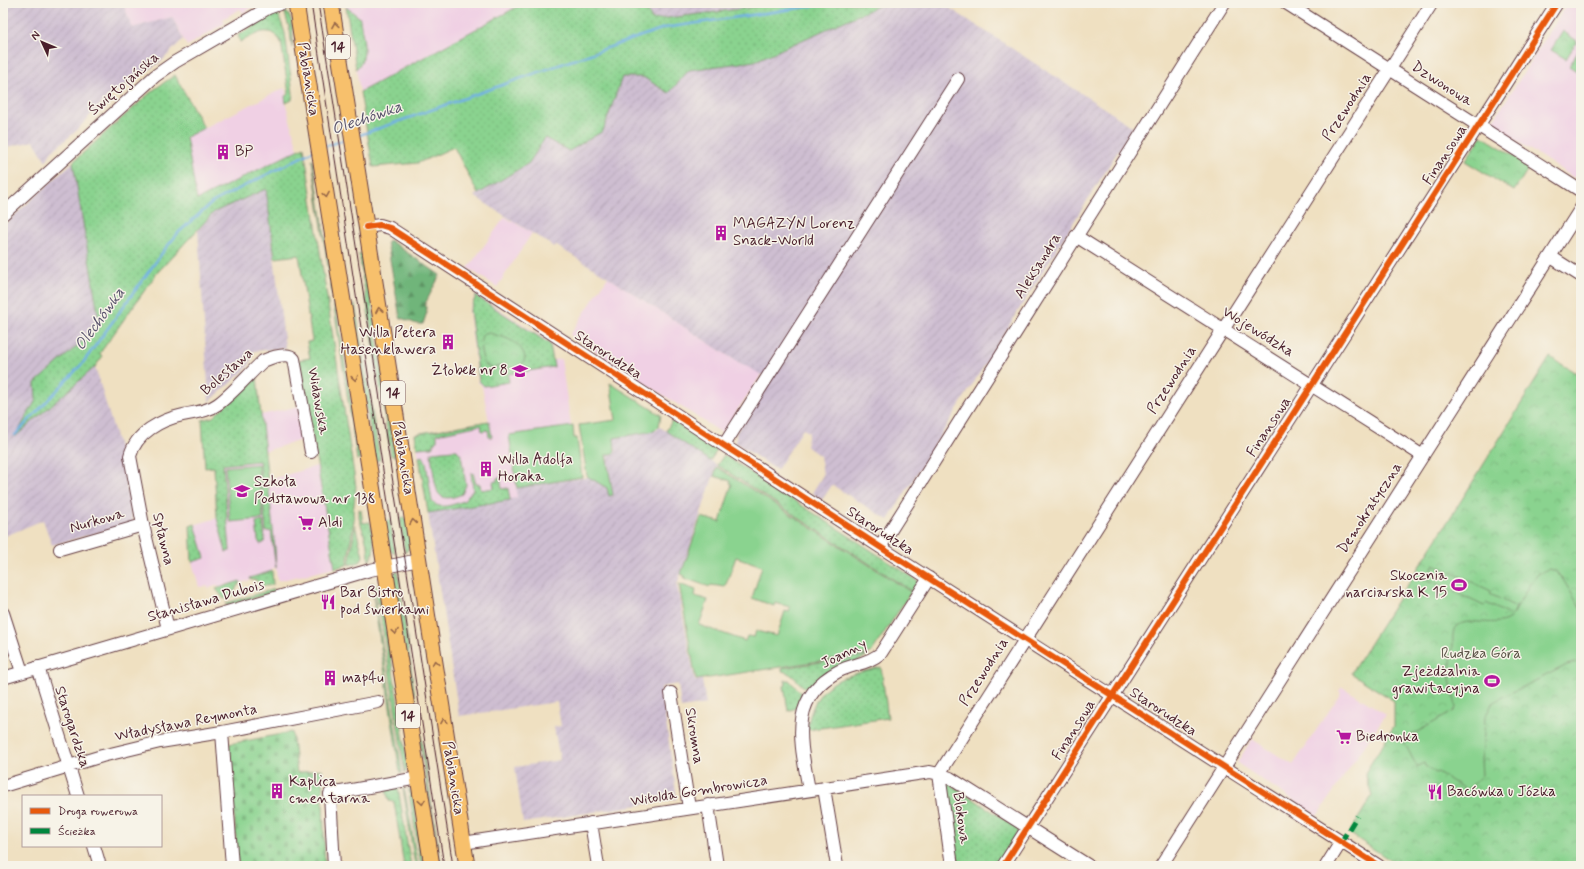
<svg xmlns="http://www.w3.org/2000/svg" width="1584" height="869" viewBox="0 0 1584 869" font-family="Mynerve,sans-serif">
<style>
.built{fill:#f0d0e4}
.industrial{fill:url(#industrial-furrows)}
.grass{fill:url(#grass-dots);stroke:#6a795d}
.forest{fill:url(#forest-firs);stroke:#5c6a52}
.cemetery{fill:url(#cemetery-stones);stroke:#6a795d}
.park{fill:url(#park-crowns);stroke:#6a795d}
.garden{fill:#8ad38f;stroke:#6a795d}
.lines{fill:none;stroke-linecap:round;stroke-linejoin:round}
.stream{stroke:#71b0e4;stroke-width:2.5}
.minor-casing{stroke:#633c42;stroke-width:14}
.major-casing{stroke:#633c42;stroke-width:17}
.minor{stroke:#fff;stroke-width:12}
.major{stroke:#f7c06c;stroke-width:15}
.tram{stroke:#4a1f2b;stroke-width:1}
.quiet{stroke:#00873e;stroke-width:5;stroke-dasharray:10 5;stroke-linecap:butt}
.cycleway-casing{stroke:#f7f3e8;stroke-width:8}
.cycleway{stroke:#e8590c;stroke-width:6}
.oneway{stroke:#986748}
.labels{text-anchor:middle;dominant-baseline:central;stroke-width:3;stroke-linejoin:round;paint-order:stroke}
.shield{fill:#f7f3e8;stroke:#7e5f64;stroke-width:1}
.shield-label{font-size:14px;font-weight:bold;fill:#4a1f2b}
.street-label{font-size:15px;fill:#4a1f2b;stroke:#f7f3e8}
.poi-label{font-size:15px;fill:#4a1f2b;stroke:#f7f3e8;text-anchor:start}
.park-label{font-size:15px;fill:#5d5549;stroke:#f7f3e8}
.water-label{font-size:16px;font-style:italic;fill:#58526c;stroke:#f7f3e8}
</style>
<defs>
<pattern id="industrial-furrows" width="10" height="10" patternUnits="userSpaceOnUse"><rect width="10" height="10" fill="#cebed1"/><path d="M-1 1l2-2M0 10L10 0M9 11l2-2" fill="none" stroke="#b2a3b4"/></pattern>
<pattern id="grass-dots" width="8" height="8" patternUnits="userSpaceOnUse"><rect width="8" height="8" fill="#8ad38f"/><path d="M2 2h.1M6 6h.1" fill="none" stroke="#79b57c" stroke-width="1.8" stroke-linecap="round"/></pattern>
<pattern id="forest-firs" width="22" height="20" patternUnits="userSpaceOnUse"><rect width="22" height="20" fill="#6fb57a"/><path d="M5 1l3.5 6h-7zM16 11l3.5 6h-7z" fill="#5d9364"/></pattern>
<pattern id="cemetery-stones" width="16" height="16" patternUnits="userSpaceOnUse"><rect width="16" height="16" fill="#8ad38f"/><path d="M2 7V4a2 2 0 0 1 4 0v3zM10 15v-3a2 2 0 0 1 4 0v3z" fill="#79b57c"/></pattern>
<pattern id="park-crowns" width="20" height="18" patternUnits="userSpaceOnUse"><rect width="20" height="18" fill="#8ad38f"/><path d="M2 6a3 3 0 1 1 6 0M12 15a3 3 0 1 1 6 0" fill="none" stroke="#79b57c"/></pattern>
</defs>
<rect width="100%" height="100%" fill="#f7f3e8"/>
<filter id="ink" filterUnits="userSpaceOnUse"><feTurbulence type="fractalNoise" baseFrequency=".025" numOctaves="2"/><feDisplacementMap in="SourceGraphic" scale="8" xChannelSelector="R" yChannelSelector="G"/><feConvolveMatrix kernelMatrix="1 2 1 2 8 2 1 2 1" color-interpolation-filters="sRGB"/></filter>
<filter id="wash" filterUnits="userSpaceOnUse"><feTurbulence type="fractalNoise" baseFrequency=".012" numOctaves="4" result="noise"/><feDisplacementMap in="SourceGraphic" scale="16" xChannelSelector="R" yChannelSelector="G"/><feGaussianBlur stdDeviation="0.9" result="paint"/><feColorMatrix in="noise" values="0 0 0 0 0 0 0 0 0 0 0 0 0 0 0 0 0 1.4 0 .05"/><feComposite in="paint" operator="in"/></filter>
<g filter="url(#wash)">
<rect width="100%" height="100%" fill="#efe0c1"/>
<path class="built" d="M123,3H258L243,13L240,9L223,19L225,23L187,46L172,17L132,28Z
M345,3H353L356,6V3H524L360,92Z
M1568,3L1581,11V167L1574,178L1495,127L1493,121Z
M284,88L286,91L285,101L298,150L197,201L186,137Z
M505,217L532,233L497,287L468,268Z
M608,277L733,359L762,374L722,433L570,335Z
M476,294L551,343L553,360L561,359L571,426L509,435L518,498L428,513L415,434L489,421L482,386L478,382L469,310Z
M257,377L261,415L299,406L305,439L265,451L268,480L317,466L335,568L277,581L276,568L272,569V571L250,578L251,580L241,583L240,581L218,587L217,585L208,588L207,586L199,587L192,562L190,526L217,518L214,467L205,468L202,420L213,417Z
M1342,687L1386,714L1317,816L1237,763L1252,739L1293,765L1341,693L1339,691Z"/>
<path class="industrial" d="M3,3H123L132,28L172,17L183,39L161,62L108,96L75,132L52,151L46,161L34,141L3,148Z
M644,3H772L748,8L652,20Z
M885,3H942L1133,127L888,520L832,485L822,500L812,493L823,475L820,456L806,446L809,432L803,429L777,470L736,443V433L771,380L733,359L608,277L555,245L554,247L474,196L529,163L545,137L603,131L622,77H643L669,93L689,70L755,61Z
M73,162L100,326L35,383L36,400L16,436L95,367L119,447L133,523L52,545L43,520L3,537V226Z
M266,188L285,348L254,351L250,364L245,370L209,402L198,230L214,212Z
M660,427L717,465L677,585L695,681L702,680L706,704L681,708L678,684L661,687L677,799L523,823L515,767L560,760L554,727L561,726L557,702L459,716L428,513L517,498L516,488L589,477L607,488L609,496H613L607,455L613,454L616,451L614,438L655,431Z"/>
<path class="grass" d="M524,3H644L652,20L748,8L772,3H885L755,61L689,70L669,93L643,77H622L603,131L569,151L545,138L529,163L478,194L454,147L418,163L373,167L360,92Z
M346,7L359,17L360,19C362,36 370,56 356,69Z
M284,10C295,18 293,36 292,48L290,31Z
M278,13L285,33L293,93L292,100L286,103L285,96L289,94L281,42C270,23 255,35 240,42L238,35L275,14Z
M175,75L204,128L186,137L197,200L304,147L356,487L353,513L354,520L347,565L335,568L299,360L310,358L307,342L312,341L299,255L275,258L266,189L214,212L157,273L100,353L102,357L95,367L15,437L36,400L35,383L100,326L73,162L152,91Z
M312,160H313L360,459L357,460Z
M364,253L395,456H391L359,254Z
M476,296L550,344L554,367L508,374L509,382L484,386L479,381L470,310Z
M355,304L380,460L375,461L351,307Z
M257,377L275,548L276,568L271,531L266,532L259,461L223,465L230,551L226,552L217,518L214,467L205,468L202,420L213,417Z
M489,421L492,437H489L488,430L482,431L481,425L437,434V440L432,447L417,448L415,434Z
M672,421L717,450L710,461L666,431Z
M453,450H457L461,455L466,485L462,494C456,497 444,501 439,494C435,490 432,461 431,454L432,452Z
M724,455L917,580L918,584L913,592L717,465Z
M423,456L426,462L432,501C439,511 454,504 464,501L473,490L471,473H473L476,484H480L481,490L494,488L493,482L497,481V478L500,477L502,489L508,488L510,500L428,513L419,457Z
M359,509L361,510L363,523L370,522C372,534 378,550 369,561L368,547L359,518Z
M405,517C407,527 414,546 405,553L400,518Z
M390,520L395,554L390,551L388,548L384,521Z
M263,521L265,540L264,543L260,544L258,540L256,522Z
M195,524L205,558L192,562L190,526Z
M355,525L363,556L360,562L349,565Z
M272,571L273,585C264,587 262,586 256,580H251L250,578Z
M398,571L414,691L441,866H440L393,579L395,573Z
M240,581L241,583L237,586L233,596L224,599L216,589Z
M372,582L376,586L381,594L408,767L405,773L379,605Z
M274,589L275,592L227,606L226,603Z
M373,595L376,605L400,758L402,773H400Z
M868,655L810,690C799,687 795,673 782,671V668Z
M881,667L888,718L807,730C814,683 839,677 881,667Z
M785,680H789L803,695L797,708L788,711L784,686L786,685Z
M946,781L1019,829V830L997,866H955Z
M398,787L411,866H404L394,802L389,801L386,790Z
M408,787L413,795L424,866H421Z
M403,788H404L406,798L418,866H415Z"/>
<path class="forest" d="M389,240L440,275L425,304L427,312L423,324C414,325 409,320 400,318L387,242Z"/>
<path class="cemetery" d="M292,732L297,773L322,769L325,866H238L229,744Z"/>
<path class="park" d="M1563,31L1577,41L1566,59L1551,50Z
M1482,136L1530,166L1514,191L1465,161Z
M489,333C496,335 504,337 510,340C521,345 533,361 517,367C511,369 507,366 501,366C498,366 495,367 492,368L485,365C481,354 479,347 482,335Z
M1550,357L1576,373L1581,366V866H1399L1349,833L1372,796L1365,773L1394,726V701L1351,673L1464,496Z"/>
<path class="garden" d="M1581,47V74L1569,66Z
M610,383L661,415L659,426L654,431L614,438L615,451L614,453L606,455L613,495L609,496L607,488L587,476L579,425L616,420Z
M573,426L574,438H577L582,477L517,488L509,435Z
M258,464L263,519L230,522L225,467Z
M717,467L911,592L871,653L696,680L679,584L696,590L695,596L708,600L699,625L745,641L747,636L754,637L756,631L777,636L785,611L789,612L790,607L775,603L774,606L752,598L762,566L736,557L725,587L711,585L710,587L684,578L685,576L681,574L701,517L720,522L732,484L730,483L731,481L714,476Z
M1434,564L1491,591L1490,594L1516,607L1513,615L1529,585L1538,574L1546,570L1550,569L1556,572L1562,578L1581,609V661L1567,665L1523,687L1502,697L1492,704L1485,717L1483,748L1481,759L1482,775L1470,787L1466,790L1438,772L1436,773L1425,766L1424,763L1417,767L1403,740L1454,711L1456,708C1455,698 1451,688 1450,678C1450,666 1452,655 1453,644C1453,639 1452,633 1455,629C1464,613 1499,631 1512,616L1486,603L1484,606L1427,579Z"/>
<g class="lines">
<path class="stream" d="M357,136L664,28L833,3
M323,147L347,139
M15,435L82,364L165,249L179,232L213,202L315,150"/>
</g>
</g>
<g filter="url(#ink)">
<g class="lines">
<defs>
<path id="minor" d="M1286,3L1581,191
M3,214L155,76L175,62L268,8L282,3
M366,227L380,225L390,228L880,547L1379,866
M1076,236L1423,456
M1551,257L1581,276
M724,445L958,79
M880,547L1224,3
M60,549L143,525
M3,613L22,672
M168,629L143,525L130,456C136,433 160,420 183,415C195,412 207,412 218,404C234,392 248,375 263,361C270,358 288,351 294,359L311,452
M38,667L78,796
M3,678L370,570L419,560
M671,693L689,808
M222,732L232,866
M939,774L1432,3
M939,774L952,866
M3,786L102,756L160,742L222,732L378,702
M824,788L837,866
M809,790C801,744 787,698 839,671C853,664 868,664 881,653L929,578
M708,805L717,866
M591,823L598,866
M463,843L930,772L939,774L950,778L1089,866
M94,846L100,866
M334,866L330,794L418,778
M1003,866L1557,3
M1161,866L1581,208
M1326,866L1341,842"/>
<path id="major" d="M296,3L432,866
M331,3L467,866"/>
</defs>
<use href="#minor" class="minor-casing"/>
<use href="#major" class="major-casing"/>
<use href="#minor" class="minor"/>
<use href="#major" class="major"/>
<path class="tram" d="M311,3L444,866
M318,3L453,866"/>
<path class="quiet" d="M1341,842L1357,816"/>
<defs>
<path id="cycleway" d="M366,227L380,225L390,228L880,547L1379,866
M1003,866L1557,3"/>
</defs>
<use href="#cycleway" class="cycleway-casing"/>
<use href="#cycleway" class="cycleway"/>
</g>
<defs><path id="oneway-chevron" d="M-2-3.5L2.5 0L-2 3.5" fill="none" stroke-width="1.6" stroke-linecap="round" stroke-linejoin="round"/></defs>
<g class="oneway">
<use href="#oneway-chevron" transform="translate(335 25) rotate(-99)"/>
<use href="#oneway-chevron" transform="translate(326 195) rotate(81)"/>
<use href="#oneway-chevron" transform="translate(379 310) rotate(-99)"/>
<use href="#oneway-chevron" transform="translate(355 378) rotate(81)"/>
<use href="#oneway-chevron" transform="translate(413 522) rotate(-99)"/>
<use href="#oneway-chevron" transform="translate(395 632) rotate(81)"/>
<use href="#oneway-chevron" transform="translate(435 663) rotate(-99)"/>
<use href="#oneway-chevron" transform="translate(444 721) rotate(-99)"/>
<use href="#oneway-chevron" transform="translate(422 802) rotate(81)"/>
</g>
</g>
<defs>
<symbol id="building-bare" viewBox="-9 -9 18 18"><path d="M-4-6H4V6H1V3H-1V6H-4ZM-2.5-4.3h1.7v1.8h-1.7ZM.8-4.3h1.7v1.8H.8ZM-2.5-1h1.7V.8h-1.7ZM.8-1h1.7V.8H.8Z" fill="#b5179e" stroke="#f7f3e8" stroke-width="2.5" paint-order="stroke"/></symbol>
<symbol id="school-bare" viewBox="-9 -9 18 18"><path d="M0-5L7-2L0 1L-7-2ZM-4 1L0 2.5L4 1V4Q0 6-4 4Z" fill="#b5179e" stroke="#f7f3e8" stroke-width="2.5" paint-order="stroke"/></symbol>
<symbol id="supermarket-bare" viewBox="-9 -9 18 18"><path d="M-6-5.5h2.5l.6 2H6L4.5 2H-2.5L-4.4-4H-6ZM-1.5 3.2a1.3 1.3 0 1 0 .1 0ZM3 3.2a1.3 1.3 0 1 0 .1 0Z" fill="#b5179e" stroke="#f7f3e8" stroke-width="2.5" paint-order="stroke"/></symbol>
<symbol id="stadium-bare" viewBox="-9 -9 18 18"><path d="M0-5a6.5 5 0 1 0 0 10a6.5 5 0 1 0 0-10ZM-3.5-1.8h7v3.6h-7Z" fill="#b5179e" stroke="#f7f3e8" stroke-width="2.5" paint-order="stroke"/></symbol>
<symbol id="restaurant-bare" viewBox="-9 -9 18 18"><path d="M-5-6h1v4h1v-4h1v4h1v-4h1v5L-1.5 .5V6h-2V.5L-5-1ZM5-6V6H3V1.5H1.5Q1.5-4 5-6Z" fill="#b5179e" stroke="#f7f3e8" stroke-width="2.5" paint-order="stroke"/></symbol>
</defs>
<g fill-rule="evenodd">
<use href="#building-bare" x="212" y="141" width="22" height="22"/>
<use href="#building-bare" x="710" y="222" width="22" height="22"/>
<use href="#building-bare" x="437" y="331" width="22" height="22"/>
<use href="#school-bare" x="509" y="360" width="22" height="22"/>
<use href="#building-bare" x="475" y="458" width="22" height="22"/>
<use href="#school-bare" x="231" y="480" width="22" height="22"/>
<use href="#supermarket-bare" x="295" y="512" width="22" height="22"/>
<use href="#stadium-bare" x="1448" y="574" width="22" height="22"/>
<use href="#restaurant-bare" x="317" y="591" width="22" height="22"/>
<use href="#building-bare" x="319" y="667" width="22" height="22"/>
<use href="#stadium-bare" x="1481" y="670" width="22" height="22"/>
<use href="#supermarket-bare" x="1333" y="726" width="22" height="22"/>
<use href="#building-bare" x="266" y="780" width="22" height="22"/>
<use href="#restaurant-bare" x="1424" y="781" width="22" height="22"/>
</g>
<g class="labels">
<g class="shield">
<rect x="326" y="35" width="24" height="24" rx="3"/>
<rect x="381" y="381" width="24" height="24" rx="3"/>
<rect x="396" y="704" width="24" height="24" rx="3"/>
</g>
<g class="shield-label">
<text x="338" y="47">14</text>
<text x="393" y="393">14</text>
<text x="408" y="716">14</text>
</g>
<g class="street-label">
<text transform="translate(308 79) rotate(81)">Pabianicka</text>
<text transform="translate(124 84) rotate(-41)">Świętojańska</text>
<text transform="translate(1442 84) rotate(33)">Dzwonowa</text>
<text transform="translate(1347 107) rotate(-57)">Przewodnia</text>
<text transform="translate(1445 155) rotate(-57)">Finansowa</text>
<text transform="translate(1038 266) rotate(-58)">Aleksandra</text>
<text transform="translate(1258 332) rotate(32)">Wojewódzka</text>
<text transform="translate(608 355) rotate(33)">Starorudzka</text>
<text transform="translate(227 372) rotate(-41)">Bolesława</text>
<text transform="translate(1172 380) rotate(-57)">Przewodnia</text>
<text transform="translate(318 401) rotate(80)">Widawska</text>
<text transform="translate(1269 427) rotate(-57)">Finansowa</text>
<text transform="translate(403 458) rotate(81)">Pabianicka</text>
<text transform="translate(1370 508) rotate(-57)">Demokratyczna</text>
<text transform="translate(97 521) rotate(-16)">Nurkowa</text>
<text transform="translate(880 531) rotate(33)">Starorudzka</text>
<text transform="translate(163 539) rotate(77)">Spławna</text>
<text transform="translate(206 601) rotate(-16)">Stanisława Dubois</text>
<text transform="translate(844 654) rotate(-26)">Joanny</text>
<text transform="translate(984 672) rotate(-57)">Przewodnia</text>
<text transform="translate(1163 712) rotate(33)">Starorudzka</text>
<text transform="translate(186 723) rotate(-11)">Władysława Reymonta</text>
<text transform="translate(72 727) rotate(72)">Starogardzka</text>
<text transform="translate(1074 730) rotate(-58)">Finansowa</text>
<text transform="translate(694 736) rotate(81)">Skromna</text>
<text transform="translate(453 778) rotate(81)">Pabianicka</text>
<text transform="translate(699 791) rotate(-9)">Witolda Gombrowicza</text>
<text transform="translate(961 818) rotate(82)">Blokowa</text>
</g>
<g class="poi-label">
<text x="235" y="152">BP</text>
<text x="733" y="224">MAGAZYN Lorenz<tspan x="733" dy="17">Snack-World</tspan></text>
<text x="436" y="333" text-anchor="end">Willa Petera<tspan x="436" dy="17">Hasenklawera</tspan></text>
<text x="508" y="371" text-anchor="end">Żłobek nr 8</text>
<text x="498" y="460">Willa Adolfa<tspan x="498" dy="17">Horaka</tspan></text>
<text x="254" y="482">Szkoła<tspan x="254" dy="17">Podstawowa nr 138</tspan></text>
<text x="318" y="523">Aldi</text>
<text x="1447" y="576" text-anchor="end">Skocznia<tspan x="1447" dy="17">narciarska K 15</tspan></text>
<text x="340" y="593">Bar Bistro<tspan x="340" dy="17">pod świerkami</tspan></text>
<text x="1480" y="672" text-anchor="end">Zjeżdżalnia<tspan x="1480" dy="17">grawitacyjna</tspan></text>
<text x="342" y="678">map4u</text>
<text x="1356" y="737">Biedronka</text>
<text x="289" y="782">Kaplica<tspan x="289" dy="17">cmentarna</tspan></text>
<text x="1447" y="792">Bacówka u Józka</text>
</g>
<g class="park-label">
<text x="1481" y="654">Rudzka Góra</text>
</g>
<g class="water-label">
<text transform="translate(367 118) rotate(-19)">Olechówka</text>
<text transform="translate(100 319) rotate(-54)">Olechówka</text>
</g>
</g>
<rect width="1584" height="869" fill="none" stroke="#f7f3e8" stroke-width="16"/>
<rect x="22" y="795" width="140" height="52" fill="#f7f3e8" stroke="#b29e9c"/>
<rect x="30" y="808" width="20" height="6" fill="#e8590c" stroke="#b29e9c"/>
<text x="58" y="815" font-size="12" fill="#4a1f2b">Droga rowerowa</text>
<rect x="30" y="828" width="20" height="6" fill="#00873e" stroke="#b29e9c"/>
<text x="58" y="835" font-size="12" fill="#4a1f2b">Ścieżka</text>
<g transform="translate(42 42) rotate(314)" stroke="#f7f3e8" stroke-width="3" paint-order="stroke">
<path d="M0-3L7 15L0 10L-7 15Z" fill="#4a1f2b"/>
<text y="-6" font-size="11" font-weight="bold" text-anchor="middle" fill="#4a1f2b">N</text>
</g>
</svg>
